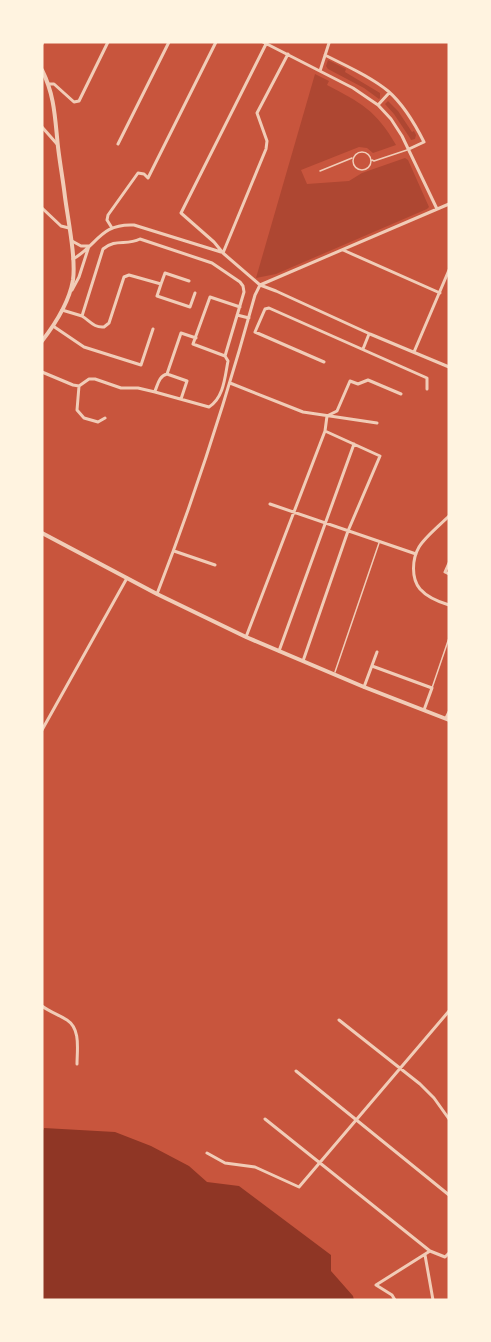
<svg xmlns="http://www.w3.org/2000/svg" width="491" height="1342" viewBox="0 0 491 1342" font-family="Karla,sans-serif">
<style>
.green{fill:#ae4732}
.water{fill:#8f3625}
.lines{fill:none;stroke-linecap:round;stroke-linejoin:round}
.service{stroke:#f1ccb7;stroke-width:1.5}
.minor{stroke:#f1ccb7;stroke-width:3}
.tertiary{stroke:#f1ccb7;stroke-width:4}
</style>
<rect width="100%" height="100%" fill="#c8553d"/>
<path class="green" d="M328,60L346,69L345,72L380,93V98L379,99L364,88L328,69L326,66Z
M315,74L329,81L327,85C361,103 376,110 396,145L373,153L367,148L359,147L301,170L307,184L349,181L362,173L405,158L408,160L429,207L427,209L276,274L256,278Z
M388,101L398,111L412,132L414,131L416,135L415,139L411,140L410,138L394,114L385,104Z"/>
<path class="water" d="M44,1128L115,1132L151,1146L189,1166L207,1182L239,1186L331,1255V1271L353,1296L354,1300H42V1133Z"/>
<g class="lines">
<path class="service" d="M353 161a9 9 0 1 1 18 0a9 9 0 1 1-18 0Z
M372,160L374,161L407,150
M320,171L352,158
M335,672L379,543
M432,688L449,638"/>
<path class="minor" d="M263,42L353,88L378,105L391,119L402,136L437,209
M42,44L43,42
M266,44L181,213L214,242L223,253L260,285L276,291L370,334L449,367
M325,55C346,66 370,76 388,91C403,104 415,124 424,142L409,149
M320,71L329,43
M49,84H54L74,102L79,101L108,42
M378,105L389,93
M42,127L57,144
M118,144L169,42
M42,208L61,226L69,228
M112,228L107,220L108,215L138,173L144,174L148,178L216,42
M343,250L440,293
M223,253L266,149L267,141L257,113L288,54
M73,259C97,246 100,223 134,225L221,252
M161,284L157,296L190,307L195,293
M72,290L79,277L89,246H81L72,241
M237,315L249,318
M82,316C90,321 94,328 104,327L109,323L124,277L129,275L161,284L165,273L189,281
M53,326L84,347L141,365L153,329
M363,349L369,334
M414,352L449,270
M225,356L193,344L210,297L240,307
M324,362L255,332L265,309L269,308L427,378V389
M42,372L73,385L79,386L89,379H95L121,388H138L155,392L209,407C224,398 225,376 228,361L225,356L244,292L243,286L240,282L212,263L140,239C126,246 116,238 103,249L82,316L62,310
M230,383L303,412L377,423
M79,386L77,410L84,418L98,422L105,418
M155,391C158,384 159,376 167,374
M181,399L187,381L167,374L181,333L196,338
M270,504L416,554
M449,516C440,525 425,537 419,547C412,559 411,578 420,589C427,597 439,602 449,605
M174,551L215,565
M449,563L445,572L449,574
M157,594C195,496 227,397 255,295L260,285L449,204
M246,637L325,431L327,416L337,411L350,381L358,384L368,380L401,394
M279,651L354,444
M303,661L348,531L380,456L325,431
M372,666L432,688L424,710
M364,687L377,652
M446,718L449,712
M42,730L127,578
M42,1006C50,1012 59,1015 67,1020C81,1029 77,1050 77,1064
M339,1020L420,1084L434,1098L449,1119
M296,1071L449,1195
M265,1119L430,1251L445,1257L449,1253
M207,1153L225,1163L255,1167L299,1187L449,1011
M425,1255L433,1300
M395,1300L392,1295L376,1285L430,1251"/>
<path class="tertiary" d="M42,70C55,96 55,119 58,147C60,164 63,180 65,197C68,220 76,258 73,280C69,303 56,323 42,341
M42,533L157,594L246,637L364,687L449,720"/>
</g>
<rect width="491" height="1342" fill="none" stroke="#fff3e0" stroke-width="87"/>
</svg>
